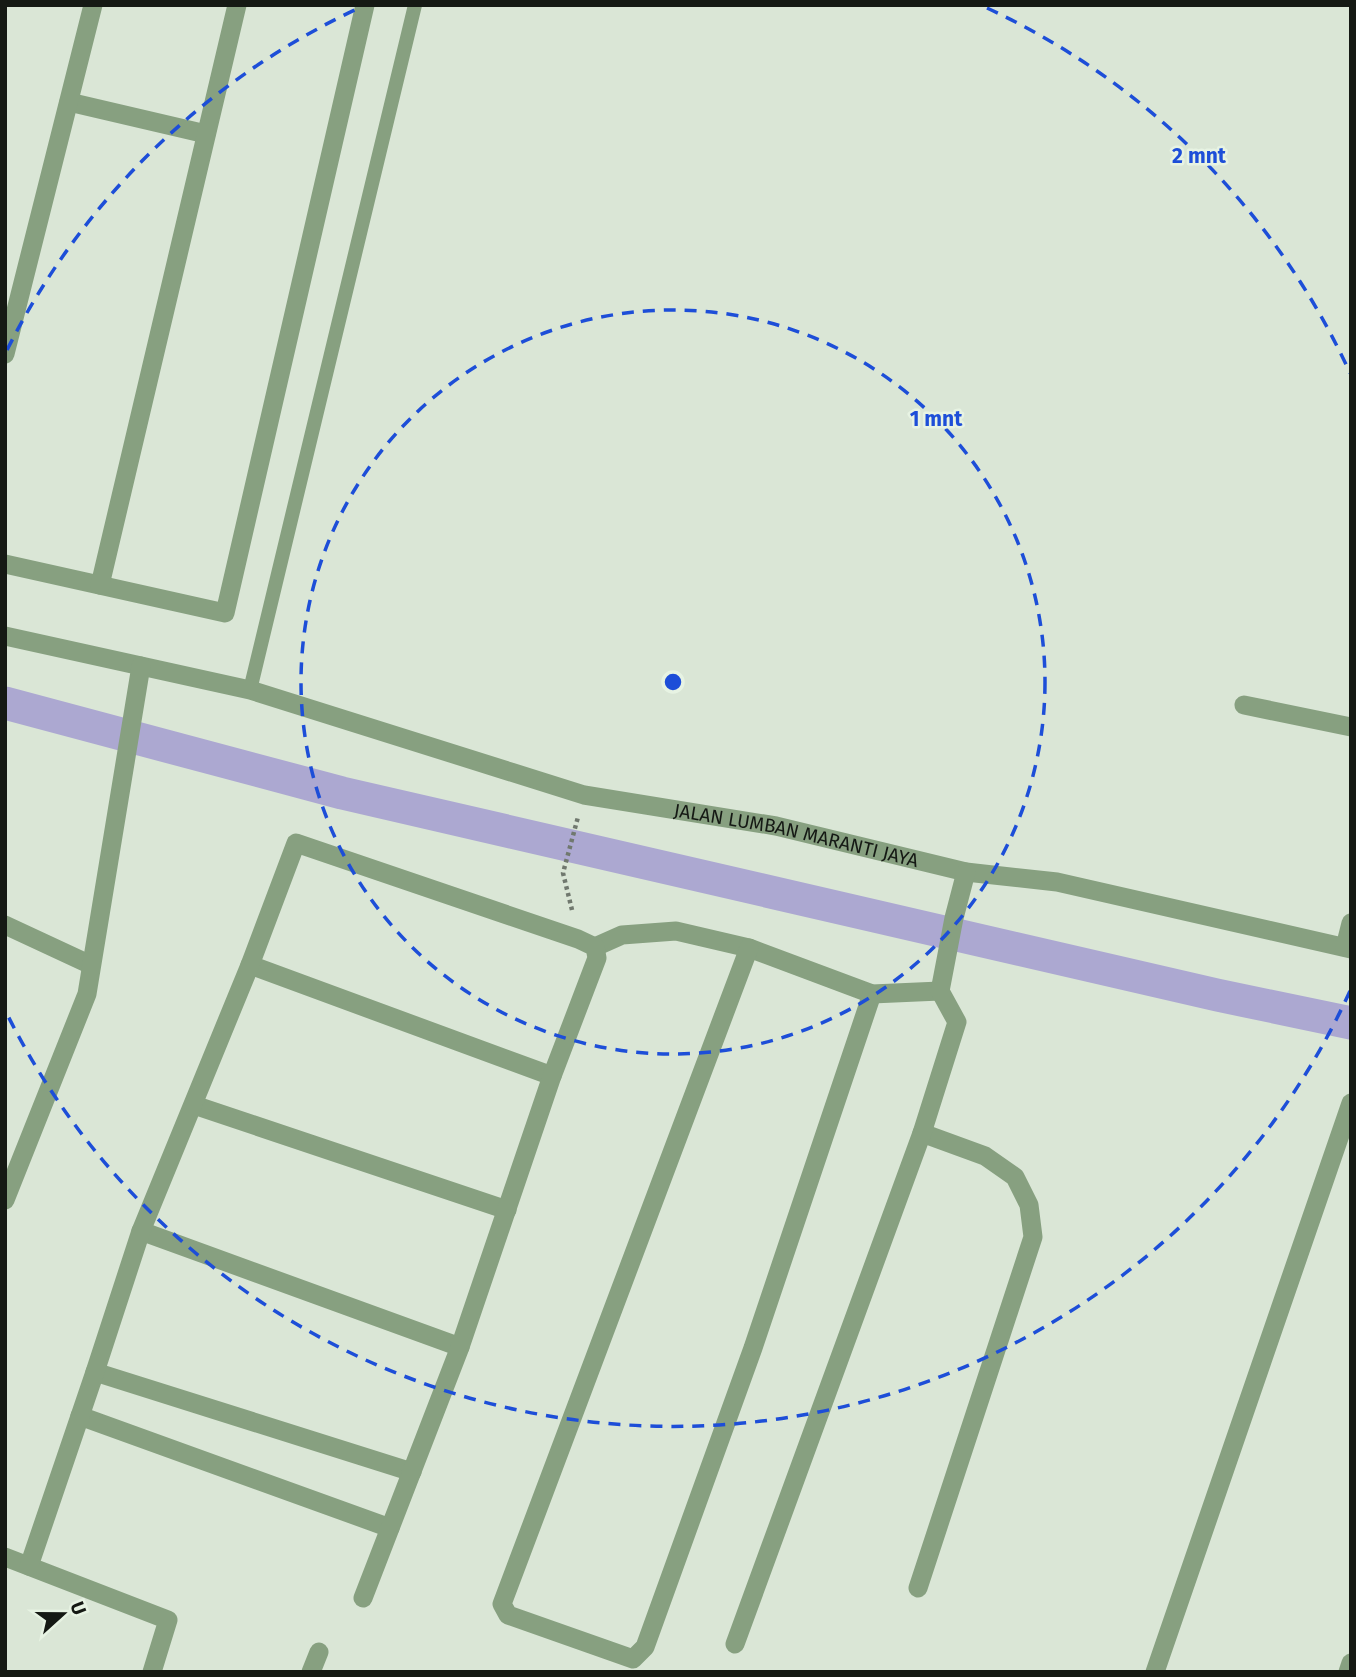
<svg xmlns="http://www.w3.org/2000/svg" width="1356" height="1677" viewBox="0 0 1356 1677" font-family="'Fira Sans',sans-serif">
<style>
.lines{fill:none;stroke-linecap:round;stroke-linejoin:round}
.canal{stroke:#aca8d1;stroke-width:33}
.path{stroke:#70786e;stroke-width:4.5;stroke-dasharray:3.5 3.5;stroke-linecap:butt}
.service{stroke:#87a080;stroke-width:14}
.minor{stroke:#87a080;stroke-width:19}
.ring{fill:none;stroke:#1d4ed8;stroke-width:3.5;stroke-dasharray:12 9}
.labels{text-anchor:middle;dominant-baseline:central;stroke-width:5;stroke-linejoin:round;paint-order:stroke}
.street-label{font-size:19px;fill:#151914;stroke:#e7f3e3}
.centre{fill:#1d4ed8;stroke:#e7f3e3;stroke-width:3.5}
.ring-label{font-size:21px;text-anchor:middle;font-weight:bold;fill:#1d4ed8;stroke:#e7f3e3;stroke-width:5;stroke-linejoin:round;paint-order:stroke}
</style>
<rect width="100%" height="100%" fill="#dae6d6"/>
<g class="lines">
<path class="canal" d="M5,703L342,793L1217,995L1351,1023"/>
<path class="path" d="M572,910L563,873L578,817"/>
<path class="service" d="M250,690L415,5"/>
<g class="minor">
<path d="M69,102L206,134"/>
<path d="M5,354L93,5"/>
<path d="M5,564L225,613L365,5"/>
<path d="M100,585L237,5"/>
<path id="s1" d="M5,636L250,690L584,795L776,826L966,872L1057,882L1351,949"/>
<path d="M1244,705L1351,727"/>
<path d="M5,925L91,965"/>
<path d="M595,947L622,935L676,931L749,948L872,994L940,991"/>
<path d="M1345,947L1351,923"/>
<path d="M749,948L502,1604L508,1615L633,1659L645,1647L753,1348L872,994"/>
<path d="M250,965L552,1076"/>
<path d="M194,1105L507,1210"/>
<path d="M5,1200L87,994L141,666"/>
<path d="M141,1231L460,1347"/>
<path d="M95,1372L412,1472"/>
<path d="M80,1416L390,1528"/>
<path d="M5,1557L168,1620L152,1672"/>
<path d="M29,1566L95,1372L141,1231L250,965L296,843L578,939L595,947L597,958L552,1076L460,1347L363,1598"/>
<path d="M918,1588L1033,1237L1029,1205L1015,1177L985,1156L922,1133"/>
<path d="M735,1644L922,1133L957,1022L940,991L954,918L966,872"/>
<path d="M311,1672L319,1652"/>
<path d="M1155,1672L1351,1103"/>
<path d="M1348,1672L1351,1663"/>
</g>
</g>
<g class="ring">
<circle cx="673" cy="682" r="372"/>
<path d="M1350 991A744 744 0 0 1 7 1014M7 350A744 744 0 0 1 359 8M987 8A744 744 0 0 1 1350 373"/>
</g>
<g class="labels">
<g class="street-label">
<text stroke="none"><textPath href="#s1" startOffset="817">JALAN LUMBAN MARANTI JAYA</textPath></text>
</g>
</g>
<circle cx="673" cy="682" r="10" class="centre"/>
<g class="ring-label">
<text x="1199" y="163">2 mnt</text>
<text x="936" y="426">1 mnt</text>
</g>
<rect width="1356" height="1677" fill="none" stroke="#151914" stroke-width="14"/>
<g transform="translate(63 1614) rotate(69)" stroke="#e7f3e3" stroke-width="5" paint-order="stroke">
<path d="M0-5L12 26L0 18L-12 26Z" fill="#151914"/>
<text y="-10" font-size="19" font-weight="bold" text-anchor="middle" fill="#151914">U</text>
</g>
</svg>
